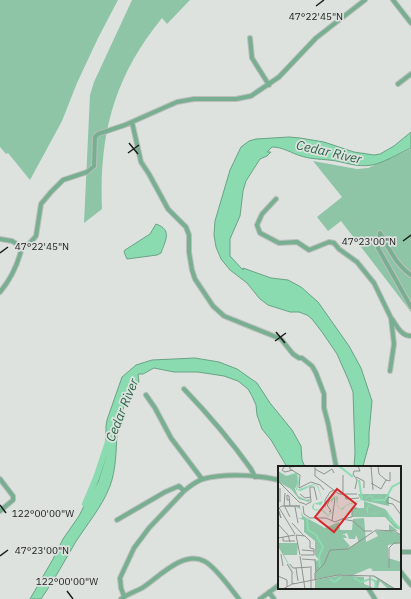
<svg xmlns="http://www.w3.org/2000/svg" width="411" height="599" viewBox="0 0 411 599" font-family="'IBM Plex Sans',sans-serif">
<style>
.green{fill:#8ec5a6}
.water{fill:#8adcb0;stroke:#69a384}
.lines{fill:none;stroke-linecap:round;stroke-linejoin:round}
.river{stroke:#8adcb0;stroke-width:6}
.minor-casing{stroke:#babfbc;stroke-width:6}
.minor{stroke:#78af91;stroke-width:4}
.ticks{fill:none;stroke:#1c1e1c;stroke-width:1.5}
.labels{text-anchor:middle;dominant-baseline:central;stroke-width:3.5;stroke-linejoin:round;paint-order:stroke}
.water-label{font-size:13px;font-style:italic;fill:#286447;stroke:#dde2df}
.inset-river{fill:none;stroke:#8adcb0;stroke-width:2}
.inset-road{fill:none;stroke:#909491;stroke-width:1}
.view{fill:#d62828;fill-opacity:0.15;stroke:#d62828;stroke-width:2}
.inset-edge{fill:none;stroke:#1c1e1c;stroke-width:2}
.ticks-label{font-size:10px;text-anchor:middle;fill:#1c1e1c;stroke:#dde2df;stroke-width:3.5;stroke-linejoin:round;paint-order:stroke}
</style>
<rect width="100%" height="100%" fill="#dde2df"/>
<path class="green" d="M0,0H118L98,38L77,83L62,121L30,180L8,153L6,154L0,147Z
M132,0H190L167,24L162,18C114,77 99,134 102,209L84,223L90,95L94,82Z
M411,149V312L341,221L328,231L317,217L342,197L313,161L357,169L368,168Z"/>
<path class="water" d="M411,132V148L409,149C398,154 383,163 372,165C356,168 343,161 329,160C319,159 310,159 301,156C291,153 283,147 272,147L267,152H271L267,156L260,159L246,181L243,191L240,216L230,239V256L243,270V268L271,278L288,280L301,287L318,302L349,346L361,368L372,401L369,433V444L363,466L354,467L355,453L353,392L348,379L337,354L322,332L312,319L307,315L299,312H290L268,305L260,299L247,283L230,270L221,259L216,247L214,235L215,221L230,170L241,147L249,141L256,139L289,137L300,138L324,142L354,152L374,155L380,154L394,146Z
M156,224C173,230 165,241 161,253L157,255L127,259L124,252L125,250L150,234Z
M195,358L219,362L237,369L257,383L270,403L292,430L301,446L302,460L305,467H287L271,440L262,429L257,415L256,405L252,396L248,389L238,381L224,376L198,372H174L154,368L143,374H138L139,382C128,391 123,407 120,421H118L115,434H117C116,451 116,470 110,486C102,507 87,524 75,543C65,560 56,577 45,593L41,599H30L53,559L63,539L79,516L88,498L98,482L106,456V426L107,420L122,377L136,365L152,360Z"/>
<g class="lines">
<path class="river" d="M85,504L96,478L109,439"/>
<defs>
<path id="minor" d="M393,0L411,23
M250,38L252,58L269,85
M398,84L411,74
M132,122L141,162L149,174L168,209L186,227L189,235V252L192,270L195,279L213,306L224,316L281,339L293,354L299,358H302L312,366L316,373L324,394V408L328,423L336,466
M276,199L262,214L257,225L260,233L279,243L297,242L309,250L329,242L334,243L339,249L357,262L374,283L391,318L394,344L390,371
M380,233L378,248L411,307
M380,233C389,248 396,265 411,275
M0,239L12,241L22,247L29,244L36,236L41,204L51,192L63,180L87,172L94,166L95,137L98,134L125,125L177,102L194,99H236L251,96L279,77L316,38L365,0
M0,292C11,279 18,264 22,247
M392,319C397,326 401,336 411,336
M184,389C208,414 231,441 251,469L255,477
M146,395L155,408L171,438L202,479
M0,479L13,496V500L0,511
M117,520L165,492L179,486L184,491C190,486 197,481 203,479C225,473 257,475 279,480
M400,552H411
M400,571L411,585
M368,588L375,599
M269,592L274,599
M124,596L121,588L120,578L134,548L149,528L184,491
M121,599C127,594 135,592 142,588C158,578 183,550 204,561C215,566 231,589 239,599
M260,599L279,585"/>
</defs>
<use href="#minor" class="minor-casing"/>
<use href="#minor" class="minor"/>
</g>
<path class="ticks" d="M316,6L324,0M129,143L138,154M128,153L139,145M403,241L411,235M0,253L8,247M276,332L285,343M275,341L286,333M0,505L6,513M0,556L8,550M67,591L73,599"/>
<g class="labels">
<g class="water-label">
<text transform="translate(329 152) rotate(13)">Cedar River</text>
<text transform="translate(122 410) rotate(-68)">Cedar River</text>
</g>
</g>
<g transform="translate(278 466)">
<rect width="123" height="123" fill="#dde2df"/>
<path d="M0,5L8,10L19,7L20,16L17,23L20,30L28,34L32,33L31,36L21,33L13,23L0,16ZM80,28H111V40L83,34ZM86,35L107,43L123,64L117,62L107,51H74V42H86ZM18,41H22L25,50L47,62L61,56L62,64H74L75,53L86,52L88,76L100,70L97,65H111V58L120,65H113L123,69V77L110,79V92L123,96V105H93L95,104L92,102L73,110L86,111V118L96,122L99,113L94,110L99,111L117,123L109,122L102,115L100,121L102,123H37V114L76,107L37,113V95L41,94L37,89V75L26,66V54L20,52H24L23,43ZM69,67L71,73H77L78,69L80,74V76L69,83L72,80L65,72H69L67,69H64ZM0,74L1,77H20L19,89H6L20,115L1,82Z" fill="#8ec5a6" fill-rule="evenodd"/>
<path d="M5,0L3,5L8,10L17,7H20L21,17L19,24L35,18L40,20L45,35L43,39L36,38V43L45,44L50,49L55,45L53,37V33L57,30L60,31L59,39L63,43L70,38L80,35L85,34L90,30L93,29L95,31V34L90,42V48L99,47L107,43L110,46L112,53L123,63L112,53L107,43L98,48H90L88,43L95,33L92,30L85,34L69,39L64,44L59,40L58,30L53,37L55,46L50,50L44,45L36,44L34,42L35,38L45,35L39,20L35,19L23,25L18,24L20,8L7,10L3,5Z" fill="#8adcb0"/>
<path class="inset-river" d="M61,0L75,11M81,14L84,34M95,34H107L114,21L123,16M111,49L112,53L123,63M29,52L30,64L38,69L45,81L41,90L42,101M76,112L83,116L92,113M52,113L57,116L63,111M93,113L97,115L98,123"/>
<path class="inset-road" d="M7,0L4,4L7,6L15,4M11,0L12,3L22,9L21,22L33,16L42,19L46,24M37,0V10L61,28H79M93,0L95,24M100,0L101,8L108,14M11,1L24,0M37,3L46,8L54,3L56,7M78,11L86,15V22M108,14L112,15V6M1,16L21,36L27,38M93,17L103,23L108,14M77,23L79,14L75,8L76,5H82L80,0M32,25V21H36L39,34M22,28L27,32L33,31M65,28V9M67,28L68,33L81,32M12,34H9V29L11,30L12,40M2,36V22M123,37L111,31L109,33V37L115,38L123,49M6,39L12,51M27,39L33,36L32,25M0,40L17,68M6,40L7,27M25,40L26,48L32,52H48L57,56L64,53L75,55L86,65H94M2,41L4,40H22H7M17,41L20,57M47,41V34L52,26L56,24M51,46L53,45L49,39L52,34M1,47L3,52L1,45M64,53L74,51V42H79M54,55L57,32M14,57L26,70M0,58L10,69L12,76M18,69L27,70L32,75V82L36,83V89H23M18,69L22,89M5,71V75H17M0,72L17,69M123,77V100M24,84L36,85M3,88L5,100M22,90L27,123M24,93L37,94M37,93L38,106M9,98L14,106V118M12,98L15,102L34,101M18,102L20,115M111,102V82L116,77H123M0,110L9,114V121M37,113V107L46,98L52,84L70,83L98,64L116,65L123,69M15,118L60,109L96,110L117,123M5,123L16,117M33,123V102M92,123V110"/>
<path class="view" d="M59,23L78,38L56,66L37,51Z"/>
<rect width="123" height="123" class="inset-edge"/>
</g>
<g class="ticks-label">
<text x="316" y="20">47°22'45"N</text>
<text x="369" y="245">47°23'00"N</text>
<text x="42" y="250">47°22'45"N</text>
<text x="43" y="517">122°00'00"W</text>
<text x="42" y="554">47°23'00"N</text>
<text x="67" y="585">122°00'00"W</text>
</g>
</svg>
